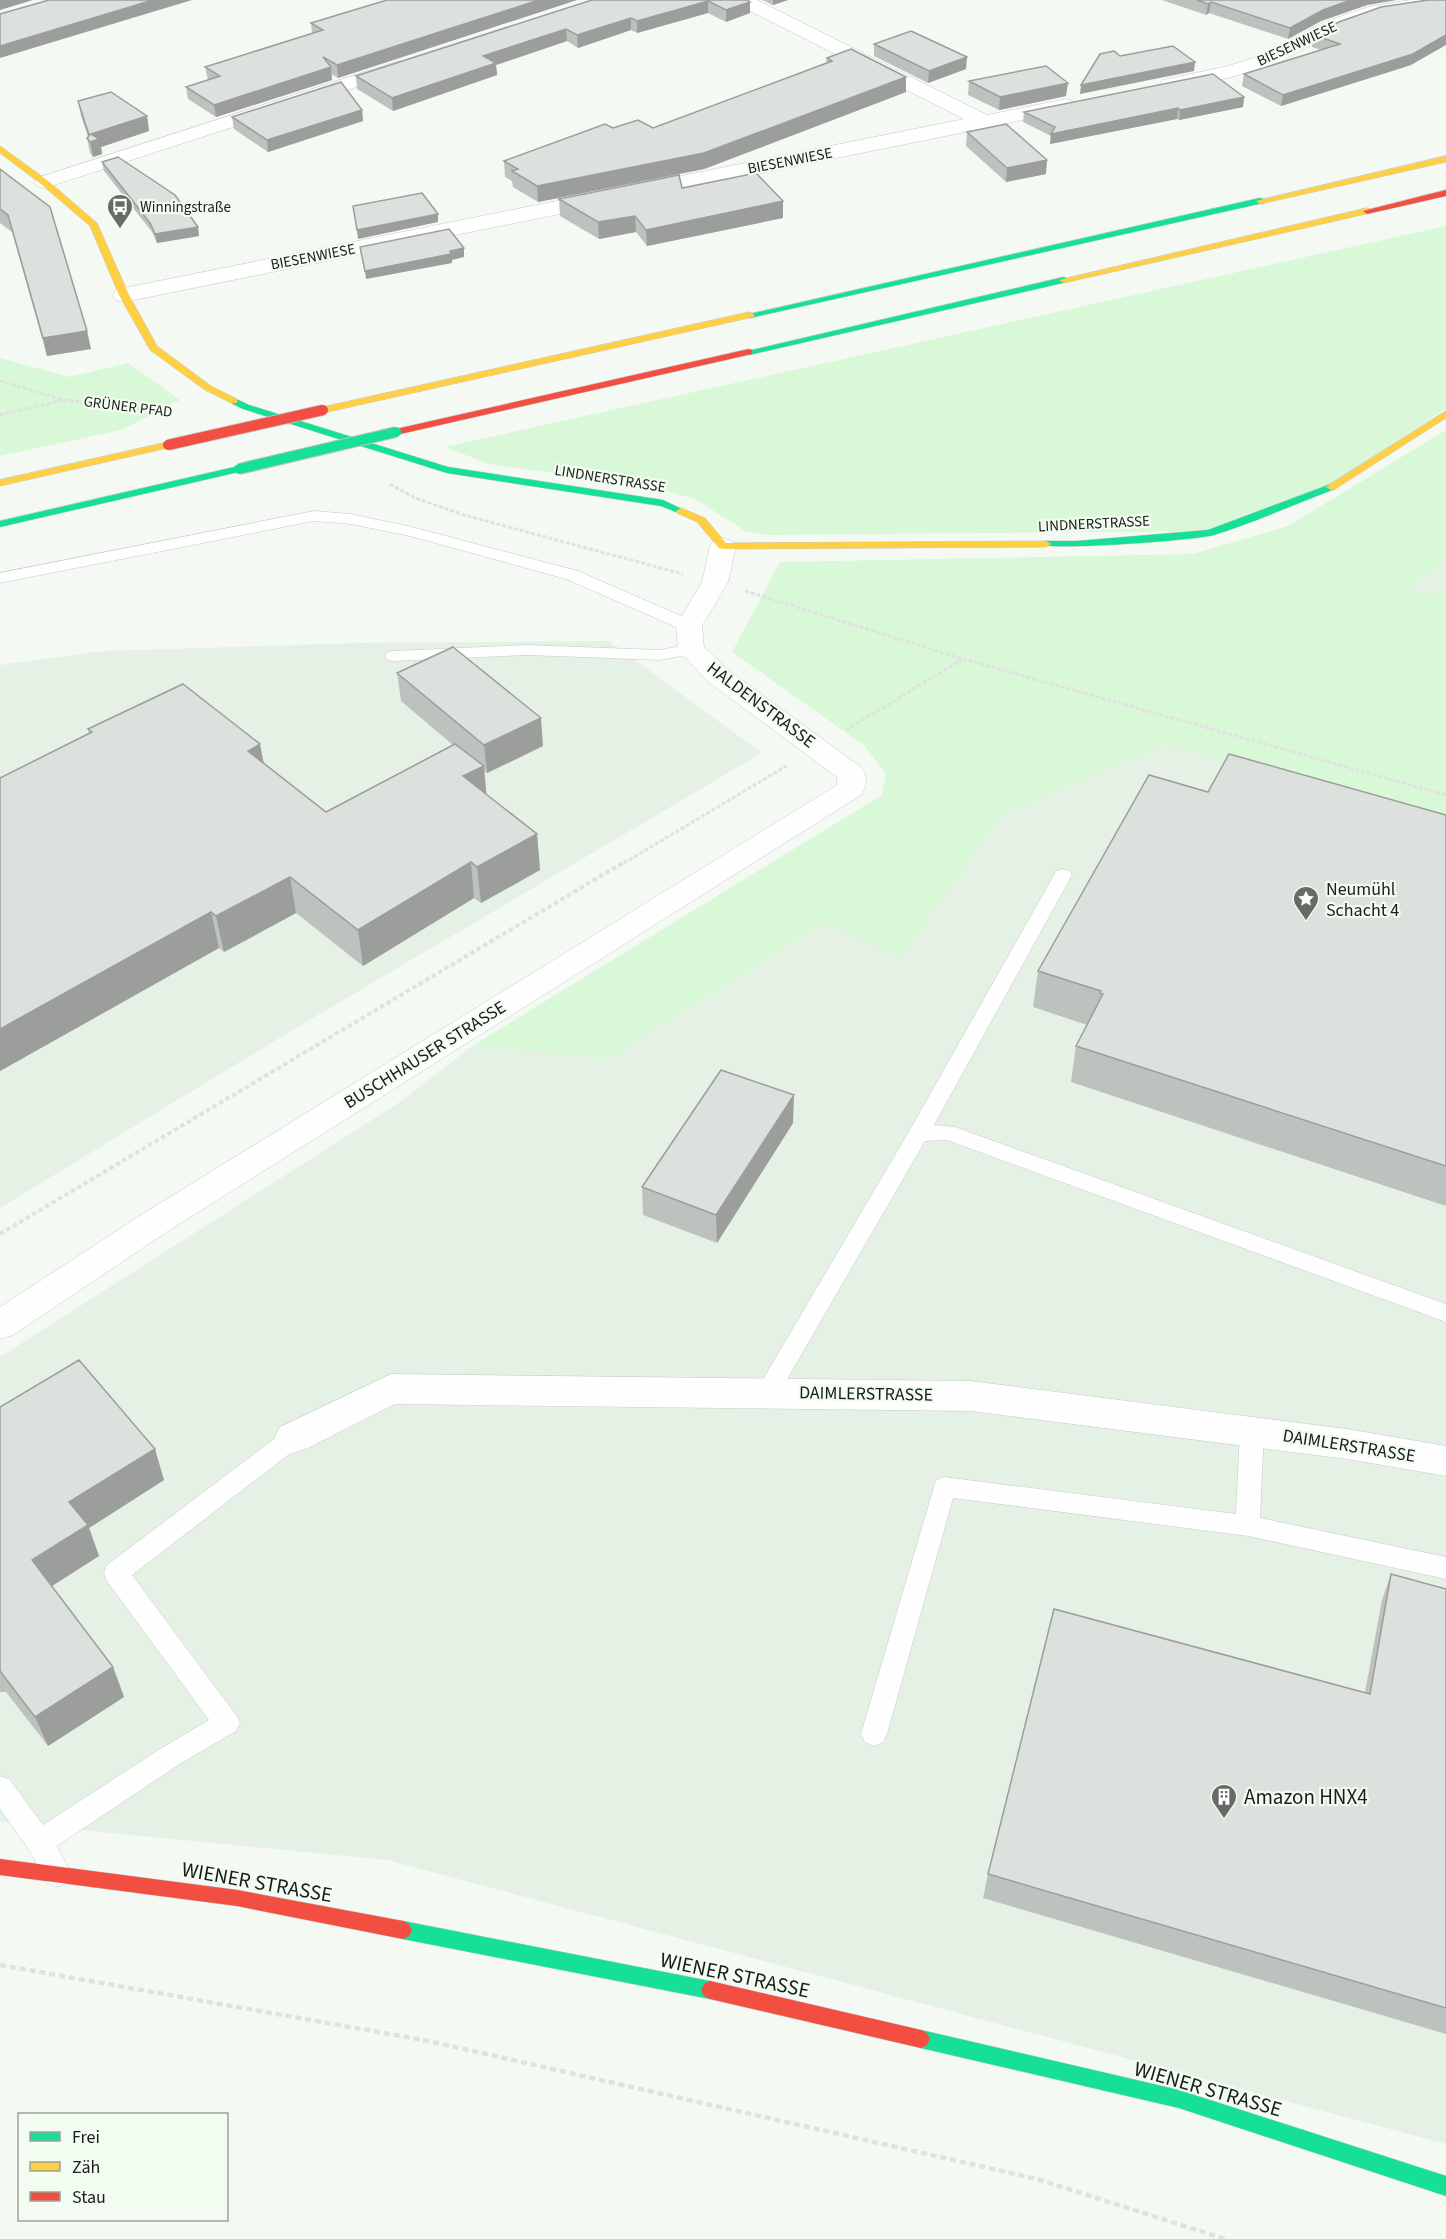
<svg xmlns="http://www.w3.org/2000/svg" width="1446" height="2239" viewBox="0 0 1446 2239" font-family="'Source Sans 3',sans-serif">
<style>
.built{fill:#e6f1e5}
.green{fill:#d9f8d7}
.lines{fill:none;stroke-linecap:round;stroke-linejoin:round}
.lane-casing{stroke:#c6cbc6;stroke-width:1}
.street-casing{stroke:#c6cbc6;stroke-width:1}
.fast-casing{stroke:#c6cbc6;stroke-width:1}
.slow-casing{stroke:#c6cbc6;stroke-width:1}
.jam-casing{stroke:#c6cbc6;stroke-width:1}
.path-far2{stroke:#e0e1e0;stroke-width:3;stroke-dasharray:4 2;stroke-linecap:butt}
.path-far1{stroke:#e0e1e0;stroke-width:4;stroke-dasharray:4.5 3;stroke-linecap:butt}
.path{stroke:#e0e1e0;stroke-width:4.5;stroke-dasharray:6 4;stroke-linecap:butt}
.lane{fill:#fdfefd;fill-rule:evenodd}
.street{fill:#fdfefd;fill-rule:evenodd}
.fast{fill:#16e098;fill-rule:evenodd}
.slow{fill:#ffcf43;fill-rule:evenodd}
.jam{fill:#f24e42;fill-rule:evenodd}
.fast-bridge-casing{stroke:#c4bfc2;stroke-width:12;stroke-linecap:butt}
.jam-bridge-casing{stroke:#c4bfc2;stroke-width:12;stroke-linecap:butt}
.fast-bridge{stroke:#16e098;stroke-width:10}
.jam-bridge{stroke:#f24e42;stroke-width:10}
.wall{fill:#bec2be}
.shaded-wall{fill:#9b9e9b}
.building{fill:#dde1dd;stroke:#9b9e9b;stroke-width:1.5}
.labels{text-anchor:middle;dominant-baseline:central;stroke-width:4.5;stroke-linejoin:round;paint-order:stroke}
.far-street-label{font-size:15px;fill:#1a1e1a;stroke:#f2fcf1}
.far-poi-label{font-size:15px;fill:#1a1e1a;stroke:#f2fcf1;text-anchor:start}
.street-label{font-size:18px;fill:#1a1e1a;stroke:#f2fcf1}
.poi-label{font-size:18px;fill:#1a1e1a;stroke:#f2fcf1;text-anchor:start}
.near-poi-label{font-size:21px;fill:#1a1e1a;stroke:#f2fcf1;text-anchor:start}
.near-street-label{font-size:21px;fill:#1a1e1a;stroke:#f2fcf1}
</style>
<rect width="100%" height="100%" fill="#f4f9f4"/>
<path class="built" d="M1446,563V2144L387,1860L0,1822V1357L403,1100L472,1046L608,1059L827,923L901,959L1000,816L1167,744Z
M609,641L762,753L301,1025L0,1208V665L103,651L357,643Z"/>
<path class="green" d="M1446,226V408L1323,490L1208,531L765,535L745,531L697,500L654,487L489,464L445,447Z
M0,358L69,377L128,363L180,400L121,430L0,456Z
M1446,430V563L1407,588L1446,597V821L1167,744L1000,816L901,959L826,923L608,1059L472,1046L882,795L886,775L865,746L732,652L780,562L1193,554L1288,526Z"/>
<g class="lines">
<defs>
<path id="lane" d="M314,511L351,514L412,527L578,571L695,622L697,626L695,630H683L566,579L410,536L351,524L314,521L0,583V573Z
M691,644L697,645L700,649L697,653L660,660L527,655L394,661L388,660L385,656L388,652L394,651L527,645L660,650Z
M1063,869L1070,871L1072,875L934,1125L955,1127L1446,1304V1322L947,1140L925,1141L775,1400L767,1402L759,1400L755,1393L759,1386L911,1128L1054,875L1056,871Z
M1252,1421L1260,1424L1264,1431L1260,1518L1446,1557V1579L1248,1536L953,1498L887,1734L883,1742L874,1746L865,1742L861,1734L936,1480L944,1477L1236,1514L1240,1431L1244,1424Z
M293,1428L301,1431L305,1438L301,1445L132,1575L236,1715L240,1723L236,1731L178,1765L57,1846L71,1874L67,1883L57,1887L47,1883L30,1851L0,1809V1776L9,1779L43,1825L160,1749L209,1720L107,1581L104,1573L107,1565L285,1431Z"/>
<path id="street" d="M734,0H757L987,115L1066,99L1073,101L1076,105L1073,109L985,128L124,302L116,300L113,295L116,290L124,288L964,119L736,4Z
M1410,0H1446V6L1378,16L1336,31L1278,63L1232,77L1170,90L1163,88L1160,84L1163,80L1228,66L1264,55L1322,23L1368,7Z
M399,61L406,63L409,67L406,71L51,186L44,188L37,186L34,182L37,178Z
M723,538L732,541L736,546L728,582L702,626L704,647L727,669L862,768C868,777 867,786 861,795L165,1233L13,1335L0,1339V1307L141,1215L837,785V777L707,681L678,649L676,626L702,582L710,546L714,541Z
M391,1374L970,1381L1347,1429L1446,1446V1476L1347,1459L970,1411L395,1404L306,1449L293,1453L280,1449L274,1438L280,1427Z"/>
<path id="fast" d="M1260,198L1263,199V203L750,318L745,315Z
M1064,277L1069,280L1067,282L749,355L744,352Z
M234,398L249,405L448,467L663,500L686,511L681,514L661,506L447,473L243,409L231,403V399Z
M239,466L243,467V471L0,527V521Z
M1331,484L1336,487L1335,489C1295,504 1255,522 1214,535C1197,540 1050,551 1041,544L1046,541H1077L1208,530Z
M403,1921L710,1981L716,1984L719,1990L716,1996L710,1999L403,1939L397,1936L394,1930L397,1924Z
M921,2030L1179,2090L1446,2176V2196L1179,2108L921,2048L915,2045L912,2039L915,2033Z"/>
<path id="slow" d="M0,146L47,180L97,223L129,295L157,346L211,386L237,399V403H231L205,390L150,350L119,295L90,226L41,184L0,153Z
M1446,156V162L1260,204L1256,201Z
M1367,208L1370,209V213L1064,283L1059,280Z
M750,312L755,315L753,317L323,413L318,410L323,407Z
M1446,411V418L1335,489L1331,490L1326,487Z
M168,442L172,443V447L0,486V480Z
M681,508L705,518L726,543L1046,541L1051,544L1046,547L723,549L719,548L697,522L677,513L676,511Z"/>
<path id="jam" d="M1446,190V196L1367,214L1363,211Z
M749,349L752,350V354L396,435L391,432L396,429Z
M0,1859L237,1890L403,1921L409,1924L412,1930L409,1936L403,1939L237,1906L0,1875Z
M710,1981L921,2030L927,2033L930,2039L927,2045L921,2048L710,1999L704,1996L701,1990L704,1984Z"/>
</defs>
<use href="#lane" class="lane-casing"/>
<use href="#street" class="street-casing"/>
<use href="#fast" class="fast-casing"/>
<use href="#slow" class="slow-casing"/>
<use href="#jam" class="jam-casing"/>
<path class="path-far2" d="M0,381L64,400L161,411
M0,415L64,400
M390,484L415,498L464,515L683,574
M745,591L963,659L1446,795
M846,730L963,659
M624,863L788,765"/>
<path class="path-far1" d="M0,1234L626,861"/>
<path class="path" d="M0,1965L429,2041L1037,2179L1225,2239"/>
<use href="#lane" class="lane"/>
<use href="#street" class="street"/>
<use href="#fast" class="fast"/>
<use href="#slow" class="slow"/>
<use href="#jam" class="jam"/>
<defs>
<path id="fast-bridge" d="M239,469L396,432"/>
<path id="jam-bridge" d="M168,445L323,410"/>
</defs>
<use href="#fast-bridge" class="fast-bridge-casing"/>
<use href="#jam-bridge" class="jam-bridge-casing"/>
<use href="#fast-bridge" class="fast-bridge"/>
<use href="#jam-bridge" class="jam-bridge"/>
</g>
<path class="wall" d="M387,0H577L338,78L331,74L332,80L216,117L188,99L186,87L208,80L205,67L312,33L311,23Z
M592,0L750,2V13L726,22L708,13L637,33L631,30L578,48L567,41L496,65L497,75L393,111L357,89L356,76Z
M762,0H788L773,5Z
M1162,0H1396L1367,5L1321,21L1288,39L1209,13L1206,15Z
M1314,35L1411,65L1281,106L1242,86L1244,74L1321,50L1312,47Z
M874,44L966,69L928,83L874,56Z
M827,58L906,77V92L704,169L538,202L513,187L512,181L505,177L504,161L613,128H653L826,63Z
M969,81L1066,96L999,110L968,95Z
M1244,97L1243,107L1179,120L1177,119L1050,144L1051,136L1023,122L1024,112Z
M78,101L147,116L149,131L101,147L102,154L93,157L90,153L87,138L88,137L81,116Z
M362,110L363,121L268,152L234,129L232,117Z
M967,132L1046,174L1006,182L966,146Z
M102,162L198,227L199,236L157,243L152,232L104,171Z
M0,169L87,331L91,349L47,356L12,232L0,223Z
M682,188L783,218L647,246L636,232L599,239L560,216L559,199Z
M397,673L543,746L487,773L484,771L486,794L537,834L540,870L481,903L474,898L363,966L296,913L224,952L219,948L0,1071V778L89,734L88,729L264,763L326,812L453,745L401,701Z
M1208,792L1446,815V1206L1071,1082L1076,1046L1087,1025L1033,1007L1038,971Z
M793,1123L717,1243L643,1215L642,1187Z
M0,1407L164,1480L89,1528L99,1556L52,1586L113,1667L124,1697L48,1746L6,1692H0Z
M1391,1574L1446,1589V2034L983,1898L988,1874L1365,1692L1382,1600Z"/>
<path class="shaded-wall" d="M0,0H33L0,10Z
M153,0H192L0,58V46Z
M539,0H577L338,78L337,65Z
M773,0H788L773,5Z
M1351,0H1396L1367,5L1321,21L1288,39L1290,28L1323,10Z
M708,1V13L637,33V21Z
M750,2V13L726,22V10Z
M1211,2L1209,13L1206,15L1208,4Z
M631,18V30L578,48L577,35Z
M566,29L567,41L496,65L497,75L393,111L392,98L483,56Z
M1446,35V45L1411,65L1281,106L1283,95Z
M967,57L966,69L928,83L929,71Z
M1195,62L1194,71L1080,94L1081,85Z
M331,67L332,80L216,117L214,105Z
M906,77V92L704,169L538,202L537,186Z
M1068,83L1066,96L999,110L1000,97Z
M1244,97L1243,107L1179,120L1180,110Z
M1178,108L1177,119L1050,144L1051,134Z
M362,110L363,121L268,152L267,140Z
M147,116L149,131L101,147L102,154L93,157L89,135Z
M1047,160L1046,174L1006,182L1007,168Z
M783,201V218L647,246L646,230Z
M438,214V222L358,239L357,230Z
M635,216L636,232L599,239L598,222Z
M198,227L199,236L157,243L155,234Z
M464,248V257L452,260V263L366,279L365,271Z
M87,331L91,349L47,356L43,338Z
M541,718L543,746L487,773L484,745Z
M260,744L267,780L248,751Z
M484,766L487,801L463,776Z
M537,834L540,870L481,903L477,867Z
M471,862L474,898L363,966L358,930Z
M290,877L296,913L224,952L216,916Z
M211,912L219,948L0,1071V1029Z
M794,1095L793,1123L717,1243L716,1215Z
M155,1449L164,1480L89,1528L99,1556L44,1591L32,1560L69,1502Z
M113,1667L124,1697L48,1746L35,1717Z"/>
<path class="building" d="M49,0H153L0,46V14Z
M387,0H539L337,65L323,57L331,67L214,105L186,87L220,76L205,67L323,30L311,23Z
M592,0H747L750,2L726,10L708,1L637,21L631,18L577,35L566,29L483,56L496,63L392,98L356,76Z
M1197,0H1351L1323,10L1290,28L1211,2L1208,4Z
M1428,0H1446V35L1413,54L1283,95L1244,74L1340,44L1314,35L1339,22L1381,7Z
M911,31L967,57L929,71L874,44Z
M1173,46L1195,62L1081,85L1100,54L1114,51L1120,56Z
M851,49L906,77L704,153L537,186L512,171L518,169L504,161L605,124L613,128L638,120L653,128L832,61L827,58Z
M1046,66L1068,83L1000,97L969,81Z
M1213,74L1244,97L1180,110L1178,108L1051,134L1055,127L1024,112Z
M341,82L362,110L267,140L232,117Z
M111,92L147,116L91,134L99,139L90,142L87,138L91,134L89,135L78,101Z
M1006,124L1047,160L1007,168L967,132Z
M118,157L175,195L198,227L155,234L150,223L102,162Z
M0,169L50,207L87,331L43,338L8,215L0,209Z
M756,173L783,201L646,230L635,216L598,222L559,199L679,175L682,188Z
M422,193L438,214L357,230L353,206Z
M449,229L464,248L450,251L451,254L365,271L360,247Z
M453,647L541,718L484,745L397,673Z
M183,684L260,744L248,751L326,812L455,744L484,766L463,776L537,834L477,867L471,862L358,930L290,877L216,916L211,912L0,1029V778L92,732L88,729Z
M1229,754L1446,815V1166L1076,1046L1103,994L1100,993L1101,991L1038,971L1149,775L1208,792Z
M721,1070L794,1095L716,1215L642,1187Z
M79,1360L155,1449L69,1502L88,1525L32,1560L113,1667L35,1717L0,1671V1407Z
M1391,1574L1446,1589V2008L988,1874L1054,1609L1370,1694Z"/>
<defs>
<symbol id="bus-pin" viewBox="-11 -11 22 30"><path d="M0 17L-7.5 6A9.5 9.5 0 1 1 7.5 6Z" fill="#666b66" stroke="#f2fcf1"/><path d="M-5-6H5V4H4V6H2V4H-2V6H-4V4H-5ZM-3.5-4V0h7V-4ZM-3.5 1.2v1.5H-2V1.2ZM2 1.2v1.5H3.5V1.2Z" fill="#fff"/></symbol>
<symbol id="sight-pin" viewBox="-11 -11 22 30"><path d="M0 17L-7.5 6A9.5 9.5 0 1 1 7.5 6Z" fill="#666b66" stroke="#f2fcf1"/><path d="M0-6L1.8-2.2L6-1.7L2.9 1.2L3.7 5.4L0 3.3L-3.7 5.4L-2.9 1.2L-6-1.7L-1.8-2.2Z" fill="#fff"/></symbol>
<symbol id="building-pin" viewBox="-11 -11 22 30"><path d="M0 17L-7.5 6A9.5 9.5 0 1 1 7.5 6Z" fill="#666b66" stroke="#f2fcf1"/><path d="M-4-6H4V6H1V3H-1V6H-4ZM-2.5-4.3h1.7v1.8h-1.7ZM.8-4.3h1.7v1.8H.8ZM-2.5-1h1.7V.8h-1.7ZM.8-1h1.7V.8H.8Z" fill="#fff"/></symbol>
</defs>
<g fill-rule="evenodd">
<use href="#bus-pin" x="105" y="192" width="30" height="40"/>
<use href="#sight-pin" x="1291" y="884" width="30" height="40"/>
<use href="#building-pin" x="1209" y="1782" width="30" height="40"/>
</g>
<g class="labels">
<g class="far-street-label">
<text transform="translate(1297 44) rotate(-25)">BIESENWIESE</text>
<text transform="translate(790 161) rotate(-11)">BIESENWIESE</text>
<text transform="translate(313 257) rotate(-11)">BIESENWIESE</text>
<text transform="translate(128 407) rotate(7)">GRÜNER PFAD</text>
<text transform="translate(610 479) rotate(9)">LINDNERSTRASSE</text>
<text transform="translate(1094 524) rotate(-3)">LINDNERSTRASSE</text>
</g>
<g class="far-poi-label">
<text x="140" y="207">Winningstraße</text>
</g>
<g class="street-label">
<text transform="translate(761 705) rotate(37)">HALDENSTRASSE</text>
<text transform="translate(425 1055) rotate(-32)">BUSCHHAUSER STRASSE</text>
<text transform="translate(866 1394) rotate(1)">DAIMLERSTRASSE</text>
<text transform="translate(1349 1446) rotate(9)">DAIMLERSTRASSE</text>
</g>
<g class="poi-label">
<text x="1326" y="889">Neumühl<tspan x="1326" dy="21">Schacht 4</tspan></text>
</g>
<g class="near-poi-label">
<text x="1244" y="1797">Amazon HNX4</text>
</g>
<g class="near-street-label">
<text transform="translate(257 1882) rotate(10)">WIENER STRASSE</text>
<text transform="translate(735 1975) rotate(12)">WIENER STRASSE</text>
<text transform="translate(1208 2089) rotate(16)">WIENER STRASSE</text>
</g>
</g>
<rect x="18" y="2113" width="210" height="108" fill="#f2fcf1" stroke="#9ca39b" stroke-width="1.5"/>
<rect x="30" y="2132" width="30" height="9" fill="#16e098" stroke="#9ca39b" stroke-width="1.5"/>
<text x="72" y="2143" font-size="18" fill="#1a1e1a">Frei</text>
<rect x="30" y="2162" width="30" height="9" fill="#ffcf43" stroke="#9ca39b" stroke-width="1.5"/>
<text x="72" y="2173" font-size="18" fill="#1a1e1a">Zäh</text>
<rect x="30" y="2192" width="30" height="9" fill="#f24e42" stroke="#9ca39b" stroke-width="1.5"/>
<text x="72" y="2203" font-size="18" fill="#1a1e1a">Stau</text>
</svg>
